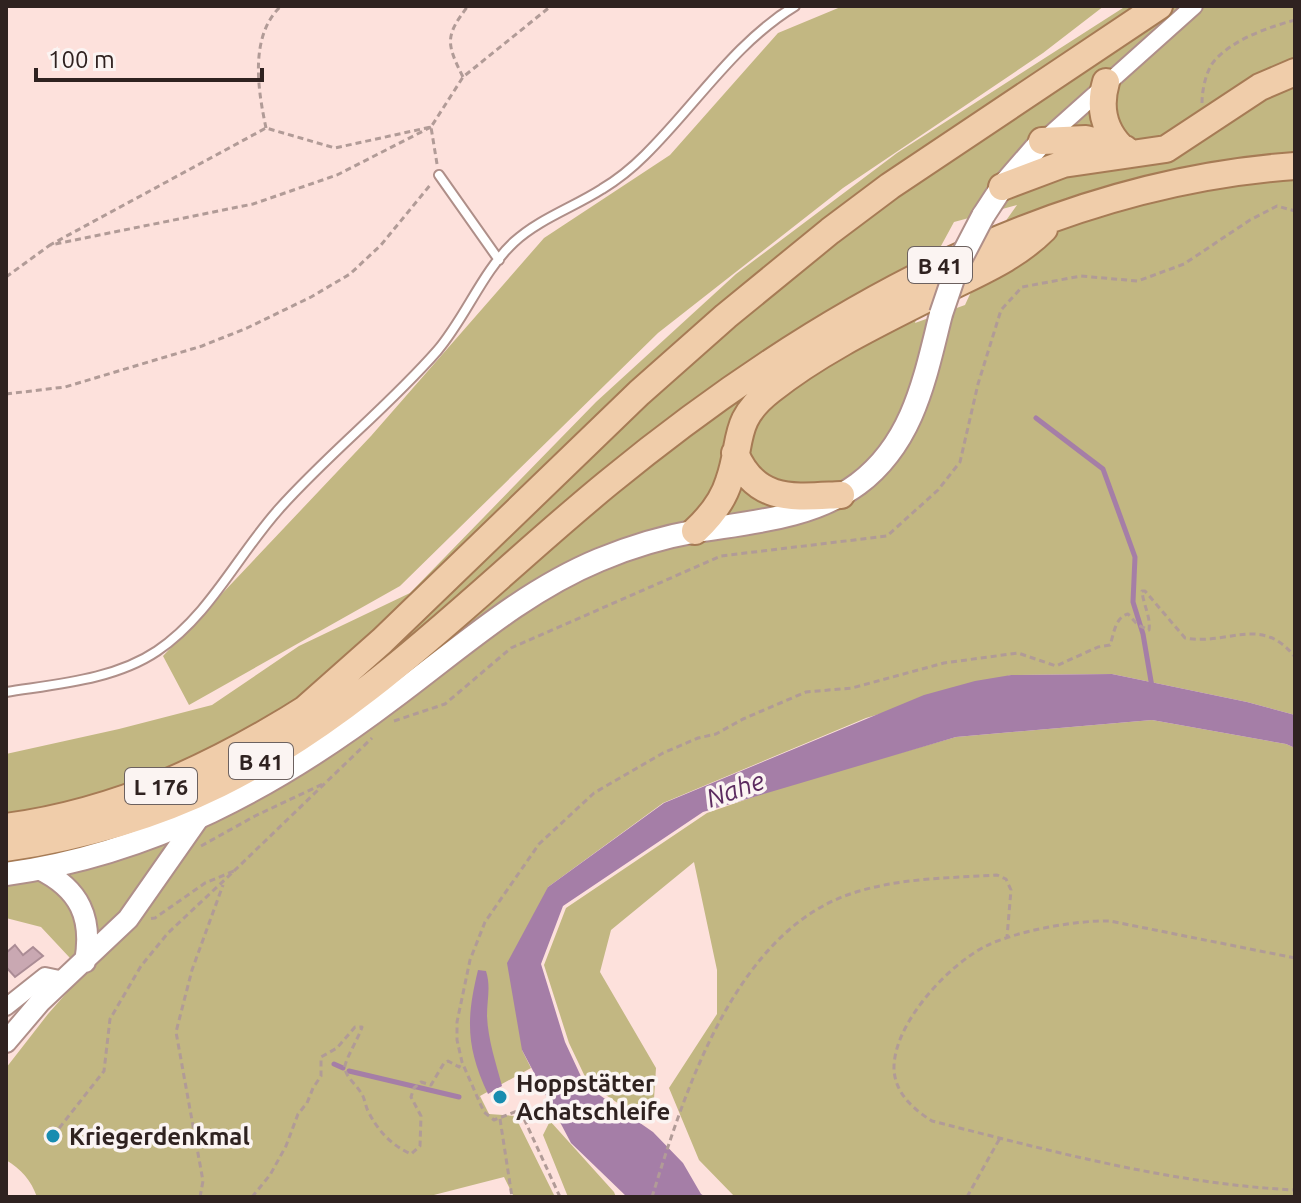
<svg xmlns="http://www.w3.org/2000/svg" width="1301" height="1203" viewBox="0 0 1301 1203" font-family="Ubuntu,sans-serif">
<style>
.green{fill:#c2b782;fill-rule:evenodd}
.water{fill:#a57ea7}
.lines{fill:none;stroke-linecap:round;stroke-linejoin:round}
.stream{stroke:#a57ea7;stroke-width:5}
.building{fill:#c9a8b2;stroke:#ab8c95;stroke-width:2}
.service-casing{stroke:#af8f89;stroke-width:12}
.minor-casing{stroke:#af8f89;stroke-width:20}
.tertiary-casing{stroke:#af8f89;stroke-width:24}
.secondary-casing{stroke:#af8f89;stroke-width:26}
.primary-casing{stroke:#a67b55;stroke-width:30}
.path{stroke:#b19b97;stroke-width:3;stroke-dasharray:6 4;stroke-linecap:butt}
.service{stroke:#fff;stroke-width:8}
.minor{stroke:#fff;stroke-width:16}
.tertiary{stroke:#fff;stroke-width:20}
.secondary{stroke:#fff;stroke-width:22}
.primary{stroke:#f0cdaa;stroke-width:26}
.secondary-bridge-casing{stroke:#af8f89;stroke-width:26;stroke-linecap:butt}
.secondary-bridge{stroke:#fff;stroke-width:22}
.poi-dot{fill:#188db0;stroke:#fbf4f2;stroke-width:3}
.labels{text-anchor:middle;dominant-baseline:central;stroke-width:7;stroke-linejoin:round;paint-order:stroke}
.shield{fill:#fbf4f2;stroke:#6c615f;stroke-width:2}
.shield-label{font-size:22px;font-weight:bold;fill:#2f2220}
.poi-label{font-size:24px;font-weight:bold;fill:#2f2220;stroke:#fbf4f2;text-anchor:start}
.water-label{font-size:26px;font-style:italic;fill:#5c2b60;stroke:#fbf4f2}
</style>
<rect width="100%" height="100%" fill="#fde1dc"/>
<path class="green" d="M843,6H1104L1043,53L843,188L658,333L400,586L189,705L163,656L371,436L544,238L670,155L778,33Z
M1126,6H1295V715L1247,702L1112,674L1011,675L866,718L663,803L548,887L522,1050L531,1068L480,1096L489,1114L515,1116L555,1197H514L504,1177L426,1197H37C31,1180 21,1169 6,1160V1068L48,1014L84,973L41,927L6,918V754L119,729L212,705L299,646L410,593L596,402L736,274L897,153ZM1017,205L1000,229L965,305L915,323L935,257L954,222Z
M1152,720L1286,744L1295,748V1197H735L699,1160L669,1088L717,1014V970L694,862L611,930L600,972L656,1068L654,1099L625,1108L588,1083L569,1043L544,965L566,908L707,813L791,784L956,737Z
M550,1121L614,1192L616,1197H568L543,1135Z"/>
<path class="water" d="M1112,674L1247,702L1295,715V748L1286,744L1152,720L956,737L703,812L563,906L541,964L565,1042L585,1085L653,1132L683,1163L701,1194L706,1197H627L571,1143L522,1050L507,963L548,887L664,803L924,695L975,681L1011,675Z
M478,970L486,971C491,987 487,999 487,1016C488,1040 496,1063 502,1086L488,1094C466,1047 466,1019 478,970Z"/>
<g class="lines">
<path class="stream" d="M1036,418L1103,469L1135,557L1133,602L1143,634L1152,687
M334,1064L343,1068
M349,1071L459,1097"/>
</g>
<path class="building" d="M15,945L23,955L33,947L43,956L15,977L6,967V953Z"/>
<g class="lines">
<defs>
<path id="service" d="M439,175L499,260
M6,692C56,684 114,680 157,651C210,615 237,556 279,509C328,454 388,407 437,351C466,317 482,272 514,242C539,219 574,207 602,189C617,180 632,168 645,155C695,106 734,43 795,6"/>
<path id="minor" d="M1043,141L1194,6
M6,1007L45,976L64,980"/>
<path id="tertiary" d="M39,869C80,889 93,918 85,962
M6,1042L40,1002L128,919L198,819"/>
<path id="secondary" d="M983,216L1002,187L1042,141
M6,874C152,854 277,786 393,698C459,649 522,592 599,560C630,547 663,537 697,531C752,522 812,518 858,484C914,442 925,377 941,314"/>
<path id="primary" d="M1106,82C1099,106 1103,129 1121,147
M1042,141L1086,139L1125,149
M1002,187L1063,164L1166,149L1260,87L1295,72
M735,453C756,504 795,497 841,495
M695,531C710,517 723,501 729,481C743,442 731,421 771,390C821,350 883,321 940,292C977,273 1014,259 1044,229
M303,711L382,641L639,393L726,316L830,231L890,186L1159,6
M6,827C119,812 220,764 315,703
M6,848C80,837 152,817 219,784C367,711 482,586 608,483C803,323 1038,184 1295,166"/>
</defs>
<use href="#service" class="service-casing"/>
<use href="#minor" class="minor-casing"/>
<use href="#tertiary" class="tertiary-casing"/>
<use href="#secondary" class="secondary-casing"/>
<use href="#primary" class="primary-casing"/>
<path class="path" d="M463,77C446,43 445,36 468,6
M1202,103C1202,90 1206,70 1215,60C1234,39 1269,27 1295,20
M431,127L337,175L253,204L50,245L266,128L335,148Z
M266,128C258,90 249,36 281,6
M437,164L431,127L463,77L551,6
M6,277L50,245
M6,394L65,387L202,346L247,328L311,297L350,274L381,245L431,184
M394,721L445,704L511,648L721,556L887,536L938,490L960,462L978,384L1001,310L1022,287L1081,276L1138,281L1184,264L1250,220L1277,206L1295,211
M201,846L255,816L323,784
M234,871L372,738
M1295,958L1110,921C1076,920 1016,931 986,946C948,965 893,1024 894,1069C895,1093 913,1109 932,1121C1051,1151 1172,1184 1295,1190
M500,1119L512,1197
M53,1136L104,1071L110,1019L141,966L168,933L234,871L205,883L155,918L148,919
M200,1197L203,1181L176,1032L192,970L223,885
M252,1197L270,1175L286,1146L298,1114L307,1103L313,1088L321,1076V1057L337,1048L355,1027H362C359,1037 344,1062 345,1067C345,1077 357,1085 361,1093C365,1098 365,1105 368,1111C378,1131 391,1145 411,1154L420,1146L421,1116L411,1097L414,1088L421,1082L431,1085L444,1063L448,1061L459,1067L461,1063
M560,1197L520,1110L494,1120L484,1112L479,1101L462,1062L457,1040V1022L470,960L485,922L539,844L594,793L663,753L698,738L716,734L743,719L806,692L852,688L944,663L1018,653L1056,666L1098,647L1110,645C1114,634 1115,617 1128,614L1138,625L1149,630C1151,617 1143,604 1142,591H1145L1185,638C1228,646 1261,614 1295,657
M652,1197C685,1091 735,931 853,893C899,878 949,878 997,875L1006,879L1011,890L1007,937
M967,1197L1000,1138"/>
<use href="#service" class="service"/>
<use href="#minor" class="minor"/>
<use href="#tertiary" class="tertiary"/>
<use href="#secondary" class="secondary"/>
<use href="#primary" class="primary"/>
<defs>
<path id="secondary-bridge" d="M941,314L958,264L983,216"/>
</defs>
<use href="#secondary-bridge" class="secondary-bridge-casing"/>
<use href="#secondary-bridge" class="secondary-bridge"/>
</g>
<g class="poi-dot">
<circle cx="500" cy="1097" r="8"/>
<circle cx="53" cy="1136" r="8"/>
</g>
<g class="labels">
<g class="shield">
<rect x="908" y="247" width="64" height="36" rx="6"/>
<rect x="229" y="743" width="64" height="36" rx="6"/>
<rect x="125" y="768" width="72" height="36" rx="6"/>
</g>
<g class="shield-label">
<text x="940" y="265">B 41</text>
<text x="261" y="761">B 41</text>
<text x="161" y="786">L 176</text>
</g>
<g class="poi-label">
<text x="516" y="1083">Hoppstätter<tspan x="516" dy="28">Achatschleife</tspan></text>
<text x="69" y="1136">Kriegerdenkmal</text>
</g>
<g class="water-label">
<text transform="translate(735 789) rotate(-20)">Nahe</text>
</g>
</g>
<rect width="1301" height="1203" fill="none" stroke="#2f2220" stroke-width="16"/>
<path d="M36 68v12h226v-12" fill="none" stroke="#2f2220" stroke-width="4"/>
<text x="48" y="68" font-size="24" fill="#2f2220" stroke="#fbf4f2" stroke-width="6" paint-order="stroke">100 m</text>
</svg>
